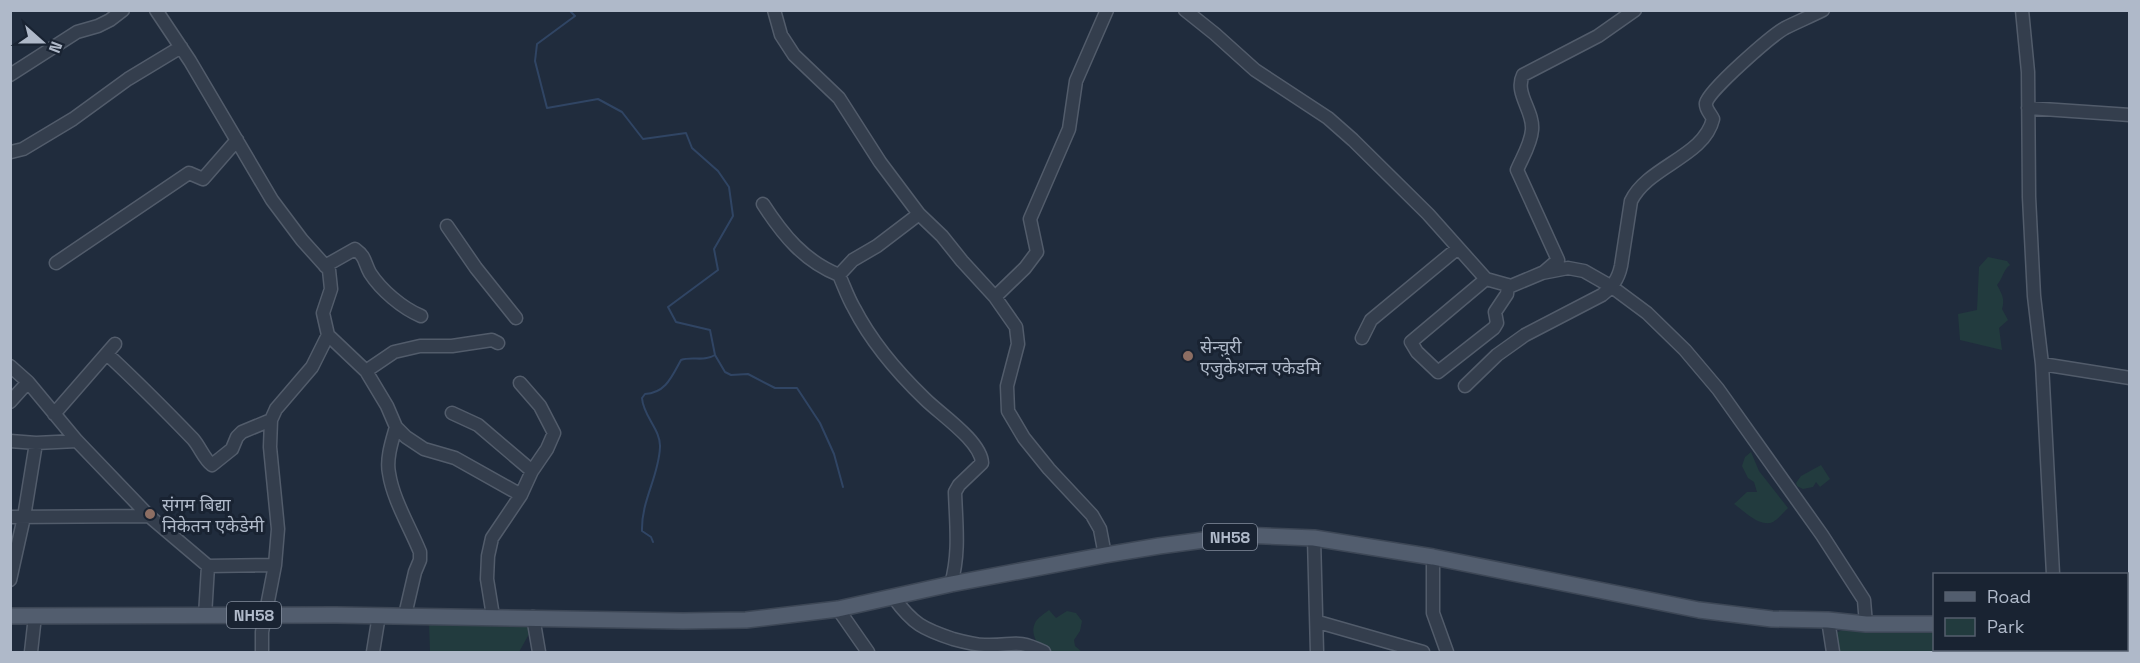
<svg xmlns="http://www.w3.org/2000/svg" width="2140" height="663" viewBox="0 0 2140 663" font-family="'Space Grotesk','Noto Sans Devanagari',sans-serif">
<style>
.green{fill:#223b3e}
.lines{fill:none;stroke-linecap:round;stroke-linejoin:round}
.stream{stroke:#304564;stroke-width:2}
.minor-casing{stroke:#525c6b;stroke-width:15}
.major-casing{stroke:#3d4756;stroke-width:18}
.minor{stroke:#343e4d;stroke-width:12}
.major{stroke:#525d6e;stroke-width:15}
.education-dot{fill:#8d6e63;stroke:#192332;stroke-width:2}
.labels{text-anchor:middle;dominant-baseline:central;stroke-width:6;stroke-linejoin:round;paint-order:stroke}
.shield{fill:#192332;stroke:#828c9c;stroke-width:1.5}
.shield-label{font-size:16px;font-weight:bold;fill:#afb9c9}
.poi-label{font-size:18px;fill:#afb9c9;stroke:#192332;text-anchor:start}
</style>
<rect width="100%" height="100%" fill="#202c3d"/>
<path class="green" d="M1988,257L2007,261L2010,265C2003,270 2003,278 1997,285C2002,294 2005,299 2002,309L2008,320L1999,328L2002,350L1960,340L1958,314L1977,310L1979,267Z
M1751,452L1759,471L1788,508C1784,512 1778,519 1773,522C1760,528 1744,511 1734,504L1747,492H1757L1754,482L1748,478L1742,466L1745,457Z
M1821,465L1830,479L1820,487L1816,482L1813,487L1803,489L1797,486L1796,483L1801,476Z
M1049,610L1056,618L1067,611L1076,613L1082,621L1080,631L1074,640L1075,646L1082,652C1072,652 1061,654 1052,652C1040,650 1029,636 1035,623C1037,618 1044,614 1049,610Z
M429,622L528,624L529,634L519,652H430Z
M1934,629V650H2029V652H1835L1836,633L1842,630Z"/>
<g class="lines">
<path class="stream" d="M569,10L575,16L537,44L535,61L547,108L598,99L622,112L643,139L686,133L692,148L718,171L729,187L733,216L714,249L718,270L668,307L676,322L710,330L715,355L725,372L731,375L748,374L775,388H797L820,423L834,454L843,487
M653,542L651,537L642,531C641,501 659,476 660,447C661,430 643,416 642,398L645,394C666,393 672,376 681,360C692,356 704,362 715,355"/>
<defs>
<path id="minor" d="M156,10L190,61L272,200L302,240L329,270L331,289L323,313L328,335L366,371L387,406L396,427L406,437L424,449L455,458L521,495
M774,10L781,35L794,55L839,98L880,162L919,214L942,236L962,261L995,297L1016,327L1018,344L1007,386L1008,411L1024,438L1049,469L1092,515L1100,529L1105,555
M1185,10L1215,34L1255,70L1328,118L1353,140L1428,214L1486,279L1511,286L1542,273L1568,268L1584,271L1612,287L1647,313L1685,350L1718,389L1822,535L1864,600L1866,624
M2022,10L2028,72L2029,197L2034,296L2042,364L2053,574
M10,75L77,32L98,26L110,20L123,10
M2028,108L2130,115
M11,152L23,149L73,119L128,79L181,47
M763,204C783,235 804,261 839,275C844,286 848,298 854,308C871,341 898,373 925,399C940,414 981,441 982,463L959,485L955,492C956,523 960,553 951,584
M447,226L476,268L516,318
M56,263L189,173L203,179L237,140
M325,266L355,249C366,257 364,262 370,273C381,290 402,308 421,316
M1544,272L1558,260L1517,170C1522,158 1531,144 1532,130C1534,111 1514,93 1523,75L1598,36L1635,10
M839,275L853,260L877,246L919,214
M1486,279L1411,342L1417,352L1438,372L1494,328L1497,323L1495,312L1507,294L1508,285
M995,297L1025,268L1037,252L1030,219L1069,129L1076,81L1107,10
M1362,338L1371,320L1458,248
M107,354C136,381 165,410 193,439C200,447 204,459 212,465L232,449L237,437L242,432L271,420
M2042,364L2130,378
M10,366L28,382L77,441L149,516L208,566L205,616
M366,371L394,352L420,346H452L492,340L498,343
M1465,386L1497,355L1525,335L1602,295C1612,287 1618,280 1621,266L1631,201C1648,166 1704,157 1713,119C1711,114 1705,109 1706,103C1709,90 1771,36 1785,28C1797,22 1811,16 1823,10
M10,402L28,382
M452,413L478,425L532,471
M54,414L115,344
M396,427C392,441 386,459 389,473C393,500 410,527 420,552V560L415,572L405,615
M10,441L36,443L77,441
M10,517L149,516
M1314,538L1317,652
M1433,557V613L1447,652
M208,566L275,565
M10,580L24,517L36,443
M894,598C913,624 923,629 953,639C964,642 975,645 985,645C1014,646 1015,638 1044,652
M838,609L868,652
M493,616L487,579L488,556L492,538L521,495L532,471L547,449L554,433L540,406L520,383
M533,617L539,652
M1828,620L1833,652
M1318,622L1423,652
M31,652L35,616
M262,652V632L275,565L278,529L270,447L271,420L276,409L312,367L328,335
M373,652L379,615
M2035,652V650"/>
<path id="major" d="M10,616L336,615L683,621L746,620L838,609L951,584L1105,555L1159,546L1242,535L1314,538L1433,557L1699,610L1772,619L1828,620L1866,624H1934
M2126,622H2130"/>
</defs>
<use href="#minor" class="minor-casing"/>
<use href="#major" class="major-casing"/>
<use href="#minor" class="minor"/>
<use href="#major" class="major"/>
</g>
<g class="education-dot">
<circle cx="1188" cy="356" r="6"/>
<circle cx="150" cy="514" r="6"/>
</g>
<g class="labels">
<g class="shield">
<rect x="1203" y="524" width="54" height="26" rx="4.5"/>
<rect x="227" y="602" width="54" height="26" rx="4.5"/>
</g>
<g class="shield-label">
<text x="1230" y="537">NH58</text>
<text x="254" y="615">NH58</text>
</g>
<g class="poi-label">
<text x="1200" y="346">सेन्चुरी<tspan x="1200" dy="21">एजुकेशन्ल एकेडमि</tspan></text>
<text x="162" y="504">संगम बिद्या<tspan x="162" dy="21">निकेतन एकेडेमी</tspan></text>
</g>
</g>
<rect width="2140" height="663" fill="none" stroke="#afb9c9" stroke-width="24"/>
<rect x="1933" y="573" width="195" height="78" fill="#192332" stroke="#555f6e" stroke-width="1.5"/>
<rect x="1945" y="592" width="30" height="9" fill="#525d6e" stroke="#555f6e" stroke-width="1.5"/>
<text x="1987" y="603" font-size="18" fill="#afb9c9">Road</text>
<rect x="1945" y="618" width="30" height="18" fill="#223b3e" stroke="#555f6e" stroke-width="1.5"/>
<text x="1987" y="633" font-size="18" fill="#afb9c9">Park</text>
<g transform="translate(42 42) rotate(111)" stroke="#192332" stroke-width="4.5" paint-order="stroke">
<path d="M0-4.5L10 22L0 15L-10 22Z" fill="#afb9c9"/>
<text y="-9" font-size="16" font-weight="bold" text-anchor="middle" fill="#afb9c9">N</text>
</g>
</svg>
